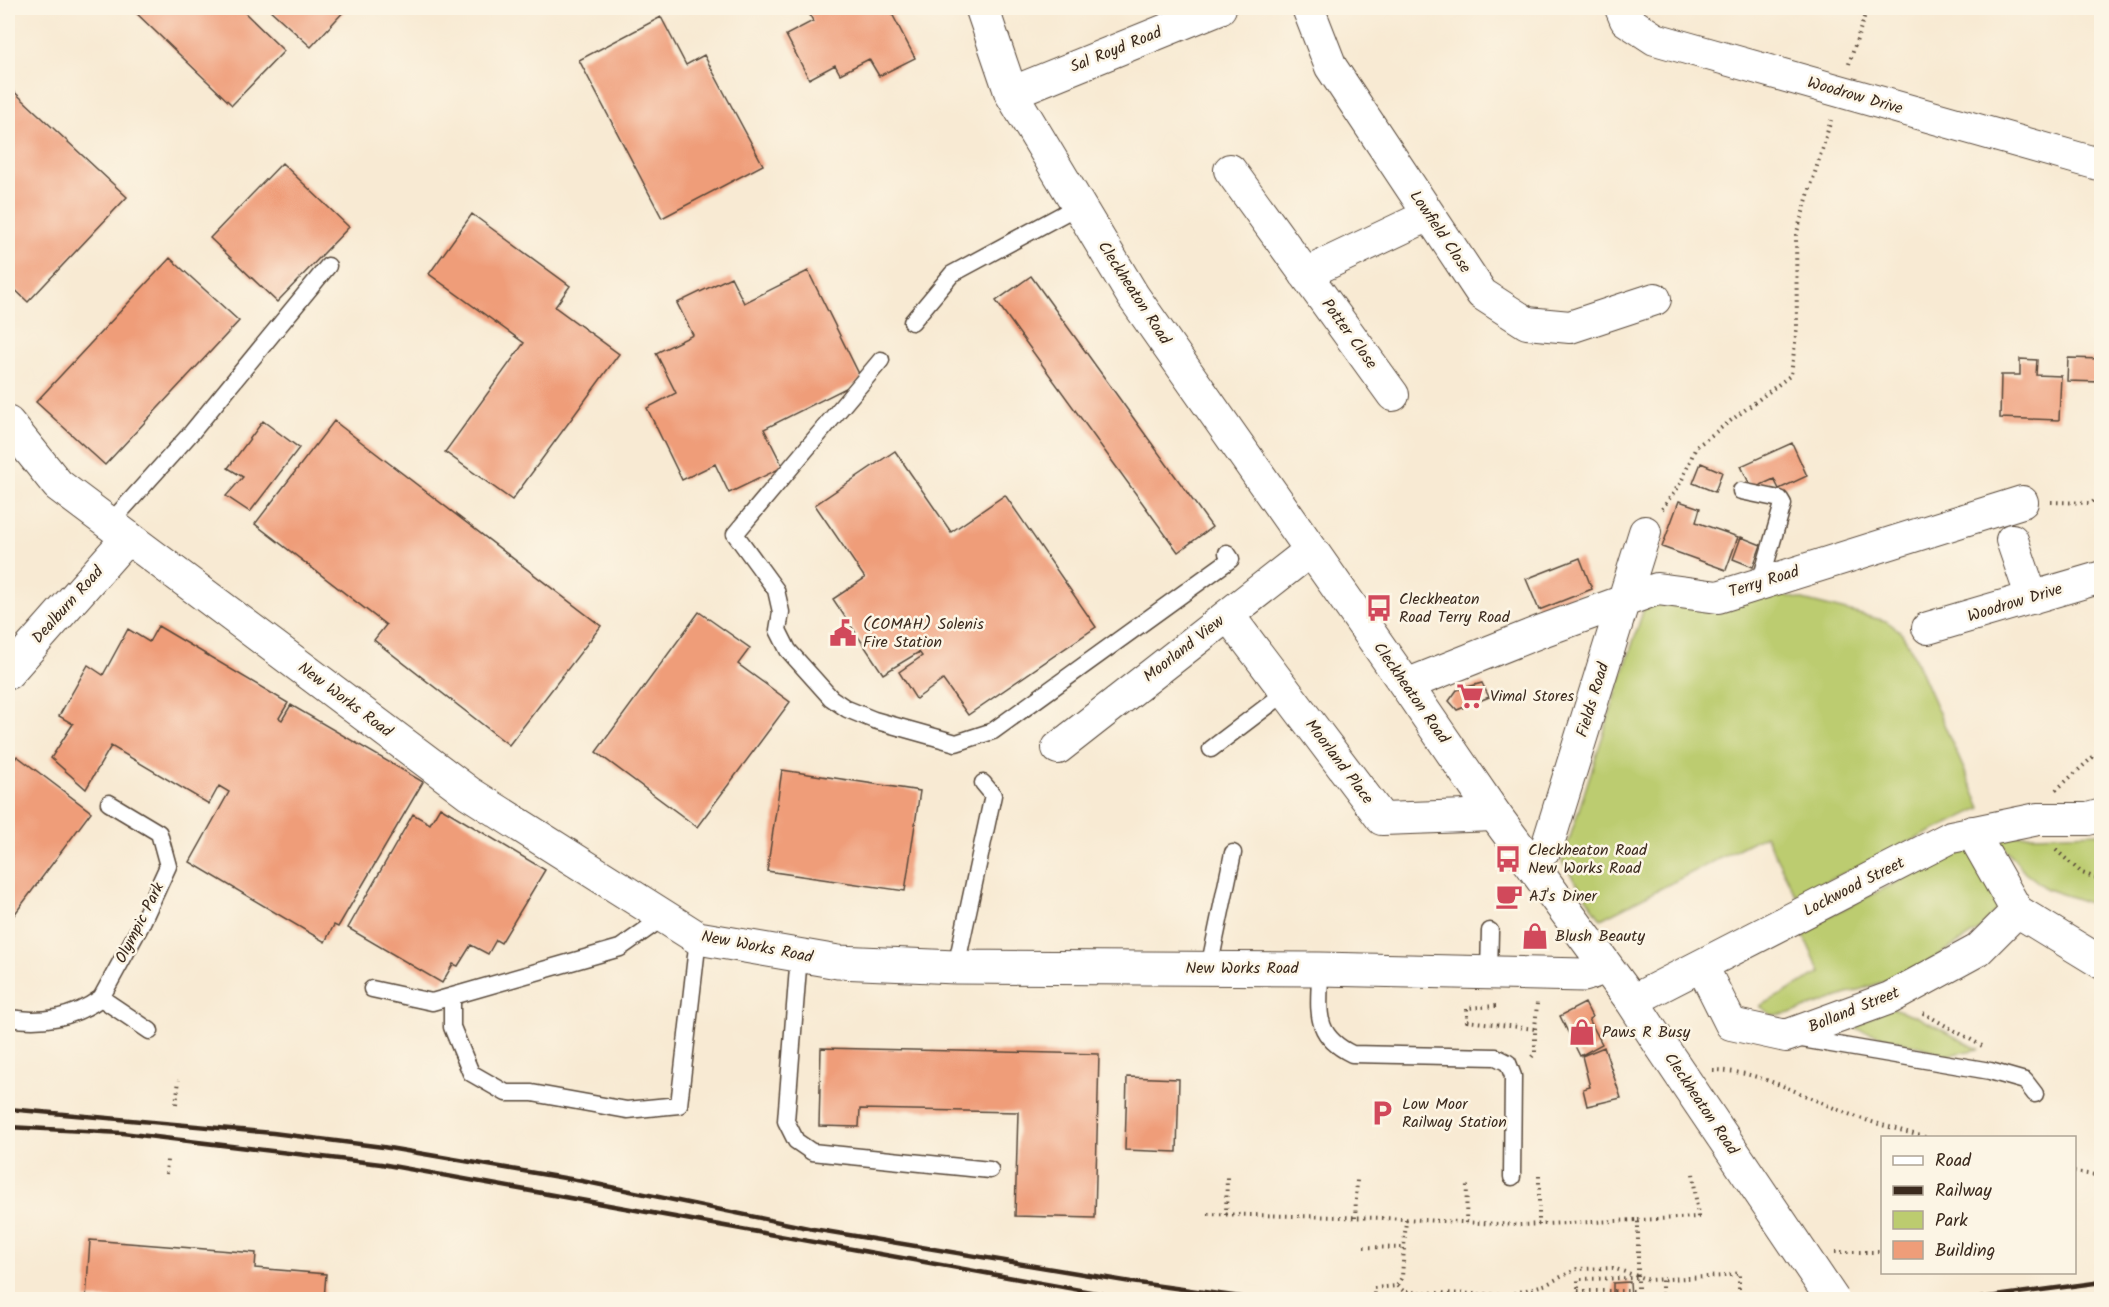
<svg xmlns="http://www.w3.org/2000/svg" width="2109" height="1307" viewBox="0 0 2109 1307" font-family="Kalam,sans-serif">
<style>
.green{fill:#bccc6f;stroke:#7c7b46;stroke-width:1.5}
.building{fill:#ef9d79}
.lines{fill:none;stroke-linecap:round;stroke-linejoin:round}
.service-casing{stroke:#574739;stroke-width:19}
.minor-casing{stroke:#574739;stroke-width:34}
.tertiary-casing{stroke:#574739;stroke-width:35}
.path{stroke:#574739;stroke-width:4;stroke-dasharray:1.5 4.5;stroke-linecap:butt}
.service{stroke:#fff;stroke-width:16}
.minor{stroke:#fff;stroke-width:32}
.tertiary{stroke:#fff;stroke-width:33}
.rail{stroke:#3b2a1e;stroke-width:4.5}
.tertiary-bridge-casing{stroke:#574739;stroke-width:35;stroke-linecap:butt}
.path-bridge{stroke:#574739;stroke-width:4;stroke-dasharray:1.5 4.5;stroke-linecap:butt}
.tertiary-bridge{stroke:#fff;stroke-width:33}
.labels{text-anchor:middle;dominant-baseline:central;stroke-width:5;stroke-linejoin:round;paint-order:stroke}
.street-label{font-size:16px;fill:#3b2a1e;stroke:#fcf5e5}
.poi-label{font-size:16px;fill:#3b2a1e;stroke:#fcf5e5;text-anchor:start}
</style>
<rect width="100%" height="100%" fill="#fcf5e5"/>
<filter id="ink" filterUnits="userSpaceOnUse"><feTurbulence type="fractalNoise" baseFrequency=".0167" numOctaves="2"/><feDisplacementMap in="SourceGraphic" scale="12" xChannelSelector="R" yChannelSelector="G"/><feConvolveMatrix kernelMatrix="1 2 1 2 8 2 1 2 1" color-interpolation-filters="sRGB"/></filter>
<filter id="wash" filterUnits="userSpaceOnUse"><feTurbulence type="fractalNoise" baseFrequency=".008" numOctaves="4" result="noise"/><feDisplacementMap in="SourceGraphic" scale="24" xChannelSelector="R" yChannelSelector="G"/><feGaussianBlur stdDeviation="1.35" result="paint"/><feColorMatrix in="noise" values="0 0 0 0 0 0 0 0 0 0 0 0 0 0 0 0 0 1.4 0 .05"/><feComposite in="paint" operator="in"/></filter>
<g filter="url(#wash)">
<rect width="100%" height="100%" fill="#f8ead3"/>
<path class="green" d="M1767,591L1886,621L1900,631L1909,645L1981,808L1796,896L1765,835L1601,919L1562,862L1646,602Z
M2101,833V907L2047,889L2025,872L1995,836Z
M1971,845L1999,907L1979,930L1914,971L1792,1013L1772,1015L1760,1006L1821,973L1801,930Z
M1889,1007L1916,1016L1978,1049L1949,1055L1854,1028Z"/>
<g id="blocks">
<path class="building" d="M131,8H216L219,11L223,8H240L284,51L232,105Z
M268,8H347L311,47Z
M806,8H889L915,58L879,76L869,59L840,74L835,65L809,79L786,35L813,21Z
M661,17L686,65L704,55L763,165L662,218L579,60Z
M8,86L127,197L28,302L8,283Z
M282,163L349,227L277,302L210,238Z
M472,214L570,286L555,307L619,354L512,500L445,452L524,343L429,274Z
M170,258L239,321L105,465L36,402Z
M808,271L862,380L764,429L783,467L729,493L715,464L682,480L647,408L676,393L656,353L693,335L677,303L731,277L744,303Z
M1031,276L1212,527L1178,552L996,301Z
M2068,358L2102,359L2101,382L2067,381Z
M2020,359L2037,360L2036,375L2061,376L2059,420L2000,418L2001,375H2020Z
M263,421L299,448L250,512L226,496L243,477L228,468Z
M334,421L601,626L509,745L374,640L386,625L255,524Z
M1792,443L1807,476L1779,489L1774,479L1752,489L1741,466Z
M895,451L951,532L1005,495L1096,627L968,715L943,680L916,699L899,672L922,656L919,652L883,674L833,599L865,578L815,505Z
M1701,463L1722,472L1715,492L1693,483Z
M1679,501L1700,508L1696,522L1738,537L1726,570L1662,547Z
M1741,537L1761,545L1753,567L1733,559Z
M1580,558L1592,589L1539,610L1526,579Z
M699,612L750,648L738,664L790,702L697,827L596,752Z
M158,626L288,703L279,718L282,720L291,705L423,782L338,927L334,925L325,942L190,862L229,792L219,786L209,804L111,746L86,789L51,758L73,724L59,716L88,665L103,675L128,629L149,642Z
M1482,683L1489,697L1457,710L1449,701L1457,690Z
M17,756L91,812L11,919L8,917V767L9,768Z
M782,770L920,791L905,891L767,871Z
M440,807L545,870L501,943L496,940L488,954L471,945L458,966L453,964L442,983L348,928L413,814L430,824Z
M1585,1003L1592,1017L1589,1019L1602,1044L1580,1056L1560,1016Z
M1604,1047L1621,1098L1587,1106L1583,1089L1590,1087L1582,1056Z
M821,1048L1099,1054L1095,1218L1015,1216L1018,1112L860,1109L859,1127L819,1126Z
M1127,1077L1179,1079L1177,1152L1125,1150Z
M90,1240L256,1253L255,1268L326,1274L324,1299H86Z
M1630,1282L1631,1299H1613V1283Z"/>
</g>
</g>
<g filter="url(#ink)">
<use href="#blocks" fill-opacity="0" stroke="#574739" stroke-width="1.5"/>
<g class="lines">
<defs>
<path id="service" d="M912,322L952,274L1078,206
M881,360L735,534L776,590L781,612L778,630L788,650L831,698L847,709L874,720L956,743L993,731L1231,559L1227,553
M1741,491L1780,499L1783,504L1760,583
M110,523L192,432L328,266
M1211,749L1286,692
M109,803L159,833L168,866L140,927L101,998L150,1031
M799,955L786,1121L796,1141L812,1152L990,1170
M956,967L993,795L983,783
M1209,968L1233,853
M1320,969C1320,1009 1311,1034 1352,1054L1496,1057L1508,1063L1513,1076L1512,1177
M1489,973L1490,931
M372,989L432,1002L620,948L664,917
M452,996V1027L471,1073L506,1093H532L627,1110L679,1105L698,938
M8,1018C42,1023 72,1019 101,998
M1796,1038L1990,1071L2025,1081L2035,1094"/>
<path id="minor" d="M1308,8L1331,67L1482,294L1527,323L1570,327L1655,299
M1621,8L1626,20L1655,39L2102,165
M1011,93L1220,8
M1230,170L1393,395
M1305,274L1429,215
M2012,540L2032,598
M1228,615L1382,819L1495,815
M1928,628L2102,577
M8,673L128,537
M1406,685L1539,632L1657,589L1718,597L2022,502
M1058,748L1311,550
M1972,832L2017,911L2102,963
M1531,861L1547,847L1645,532
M1702,966L1731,1024L1786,1036L1890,998L1978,950L2017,911
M1632,1001L1951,837L2038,819H2088L2102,815"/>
<path id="tertiary" d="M982,8L1011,93L1133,296L1406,685L1495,815L1632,1001L1660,1044
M8,423L58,485L469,793L698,938L838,962L956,967L1320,969L1584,975L1606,967"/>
</defs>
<use href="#service" class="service-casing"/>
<use href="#minor" class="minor-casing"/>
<use href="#tertiary" class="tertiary-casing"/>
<path class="path" d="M1849,64L1867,8
M2051,502L2092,503L2102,494
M1662,509L1681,482L1696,447L1791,375L1797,327L1796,235L1831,120
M2056,790L2102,749
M2056,850L2082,873L2102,880
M1496,1006L1467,1008V1021L1535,1029V1053L1530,1059
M1923,1013L1984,1047
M1535,1029L1537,1003
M1713,1070C1766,1071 1808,1100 1857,1117C1880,1125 1904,1131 1928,1138
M176,1104L179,1080
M2074,1172L2102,1176
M166,1174L167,1160
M1539,1176V1225
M1208,1214L1384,1218L1519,1225L1638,1220V1225
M1226,1215L1227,1177
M1355,1218L1357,1180
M1638,1220L1698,1217L1693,1173
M1466,1223L1467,1183
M1364,1247L1403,1248
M1835,1252H1882
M1397,1286L1405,1292L1509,1295L1547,1284L1577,1269L1613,1268L1649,1280L1725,1276L1739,1273V1300
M1578,1291H1638
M1374,1300V1288L1397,1286L1402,1277L1406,1219
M1578,1300V1279L1638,1278
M1662,1300V1280"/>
<use href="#service" class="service"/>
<use href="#minor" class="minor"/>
<use href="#tertiary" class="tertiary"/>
<path class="rail" d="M8,1109L273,1133L383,1147L582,1181L813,1229L1131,1282L1263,1300
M8,1127L122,1133L381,1164L1135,1300
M1966,1300L2102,1282
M2077,1300L2102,1296"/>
<defs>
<path id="tertiary-bridge" d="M1660,1044L1833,1300"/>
</defs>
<use href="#tertiary-bridge" class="tertiary-bridge-casing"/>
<path class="path-bridge" d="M1638,1300V1225"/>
<use href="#tertiary-bridge" class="tertiary-bridge"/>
</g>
</g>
<defs>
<symbol id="bus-bare" viewBox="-9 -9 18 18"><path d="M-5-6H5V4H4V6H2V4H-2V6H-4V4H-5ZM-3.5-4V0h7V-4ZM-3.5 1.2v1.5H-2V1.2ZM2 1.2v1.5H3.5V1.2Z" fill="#d1495b" stroke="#fcf5e5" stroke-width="2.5" paint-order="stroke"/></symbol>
<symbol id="civic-bare" viewBox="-9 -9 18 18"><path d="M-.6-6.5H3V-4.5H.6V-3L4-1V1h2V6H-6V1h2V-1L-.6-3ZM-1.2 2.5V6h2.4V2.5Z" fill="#d1495b" stroke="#fcf5e5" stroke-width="2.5" paint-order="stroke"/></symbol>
<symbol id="supermarket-bare" viewBox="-9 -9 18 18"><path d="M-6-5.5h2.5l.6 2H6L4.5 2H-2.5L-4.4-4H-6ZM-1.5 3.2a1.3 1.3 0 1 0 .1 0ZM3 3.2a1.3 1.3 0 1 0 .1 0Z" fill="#d1495b" stroke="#fcf5e5" stroke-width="2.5" paint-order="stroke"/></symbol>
<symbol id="cafe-bare" viewBox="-9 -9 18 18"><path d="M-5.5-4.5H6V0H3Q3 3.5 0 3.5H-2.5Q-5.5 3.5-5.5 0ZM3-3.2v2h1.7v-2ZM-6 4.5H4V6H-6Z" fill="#d1495b" stroke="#fcf5e5" stroke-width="2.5" paint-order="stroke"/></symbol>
<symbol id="shop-bare" viewBox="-9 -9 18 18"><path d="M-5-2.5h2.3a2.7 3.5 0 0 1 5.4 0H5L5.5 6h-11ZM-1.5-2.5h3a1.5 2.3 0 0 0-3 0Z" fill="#d1495b" stroke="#fcf5e5" stroke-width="2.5" paint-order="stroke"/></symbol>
<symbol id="parking-bare" viewBox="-9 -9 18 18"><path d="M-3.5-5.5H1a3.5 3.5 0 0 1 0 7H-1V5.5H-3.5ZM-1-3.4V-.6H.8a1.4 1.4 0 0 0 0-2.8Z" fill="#d1495b" stroke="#fcf5e5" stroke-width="2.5" paint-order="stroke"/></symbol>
</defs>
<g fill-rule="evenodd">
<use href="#bus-bare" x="1360" y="589" width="38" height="38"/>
<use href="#civic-bare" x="824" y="614" width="38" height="38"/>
<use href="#supermarket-bare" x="1451" y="677" width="38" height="38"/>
<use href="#bus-bare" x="1489" y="840" width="38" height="38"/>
<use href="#cafe-bare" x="1490" y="877" width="38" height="38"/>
<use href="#shop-bare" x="1516" y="917" width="38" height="38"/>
<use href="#shop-bare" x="1563" y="1013" width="38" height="38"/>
<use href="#parking-bare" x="1363" y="1094" width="38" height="38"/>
</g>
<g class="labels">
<g class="street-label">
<text transform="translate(1116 50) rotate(-22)">Sal Royd Road</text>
<text transform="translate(1855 96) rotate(16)">Woodrow Drive</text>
<text transform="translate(1440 232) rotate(56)">Lowfield Close</text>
<text transform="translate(1134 293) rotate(57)">Cleckheaton Road</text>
<text transform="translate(1349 334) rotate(54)">Potter Close</text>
<text transform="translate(1764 582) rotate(-17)">Terry Road</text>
<text transform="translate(2015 603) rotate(-17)">Woodrow Drive</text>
<text transform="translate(68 605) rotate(-48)">Dealburn Road</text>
<text transform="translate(1184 649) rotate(-38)">Moorland View</text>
<text transform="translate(1411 693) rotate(55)">Cleckheaton Road</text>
<text transform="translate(345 700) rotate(37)">New Works Road</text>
<text transform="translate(1593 700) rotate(-73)">Fields Road</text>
<text transform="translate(1339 762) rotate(53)">Moorland Place</text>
<text transform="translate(1854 887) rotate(-27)">Lockwood Street</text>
<text transform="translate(140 923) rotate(-63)">Olympic Park</text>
<text transform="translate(757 947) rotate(11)">New Works Road</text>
<text x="1242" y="968">New Works Road</text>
<text transform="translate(1854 1010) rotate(-22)">Bolland Street</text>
<text transform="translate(1701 1104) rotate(56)">Cleckheaton Road</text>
</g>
<g class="poi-label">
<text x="1399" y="599">Cleckheaton<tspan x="1399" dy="18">Road Terry Road</tspan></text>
<text x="863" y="624">(COMAH) Solenis<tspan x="863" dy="18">Fire Station</tspan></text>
<text x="1490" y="696">Vimal Stores</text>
<text x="1528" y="850">Cleckheaton Road<tspan x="1528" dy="18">New Works Road</tspan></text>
<text x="1529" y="896">AJ's Diner</text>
<text x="1555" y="936">Blush Beauty</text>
<text x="1602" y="1032">Paws R Busy</text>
<text x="1402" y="1104">Low Moor<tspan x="1402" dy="18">Railway Station</tspan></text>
</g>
</g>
<rect width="2109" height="1307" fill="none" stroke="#fcf5e5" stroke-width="30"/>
<rect x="1881" y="1136" width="195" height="138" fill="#fcf5e5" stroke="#afa495" stroke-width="1.5"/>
<rect x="1893" y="1156" width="30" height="9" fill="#ffffff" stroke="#afa495" stroke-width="1.5"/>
<text x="1935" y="1166" font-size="18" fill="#3b2a1e">Road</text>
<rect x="1893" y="1186" width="30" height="9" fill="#3b2a1e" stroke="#afa495" stroke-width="1.5"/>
<text x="1935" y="1196" font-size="18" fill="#3b2a1e">Railway</text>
<rect x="1893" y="1211" width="30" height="18" fill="#bccc6f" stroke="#afa495" stroke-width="1.5"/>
<text x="1935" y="1226" font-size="18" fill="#3b2a1e">Park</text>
<rect x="1893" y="1241" width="30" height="18" fill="#ef9d79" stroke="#afa495" stroke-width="1.5"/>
<text x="1935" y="1256" font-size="18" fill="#3b2a1e">Building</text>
</svg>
